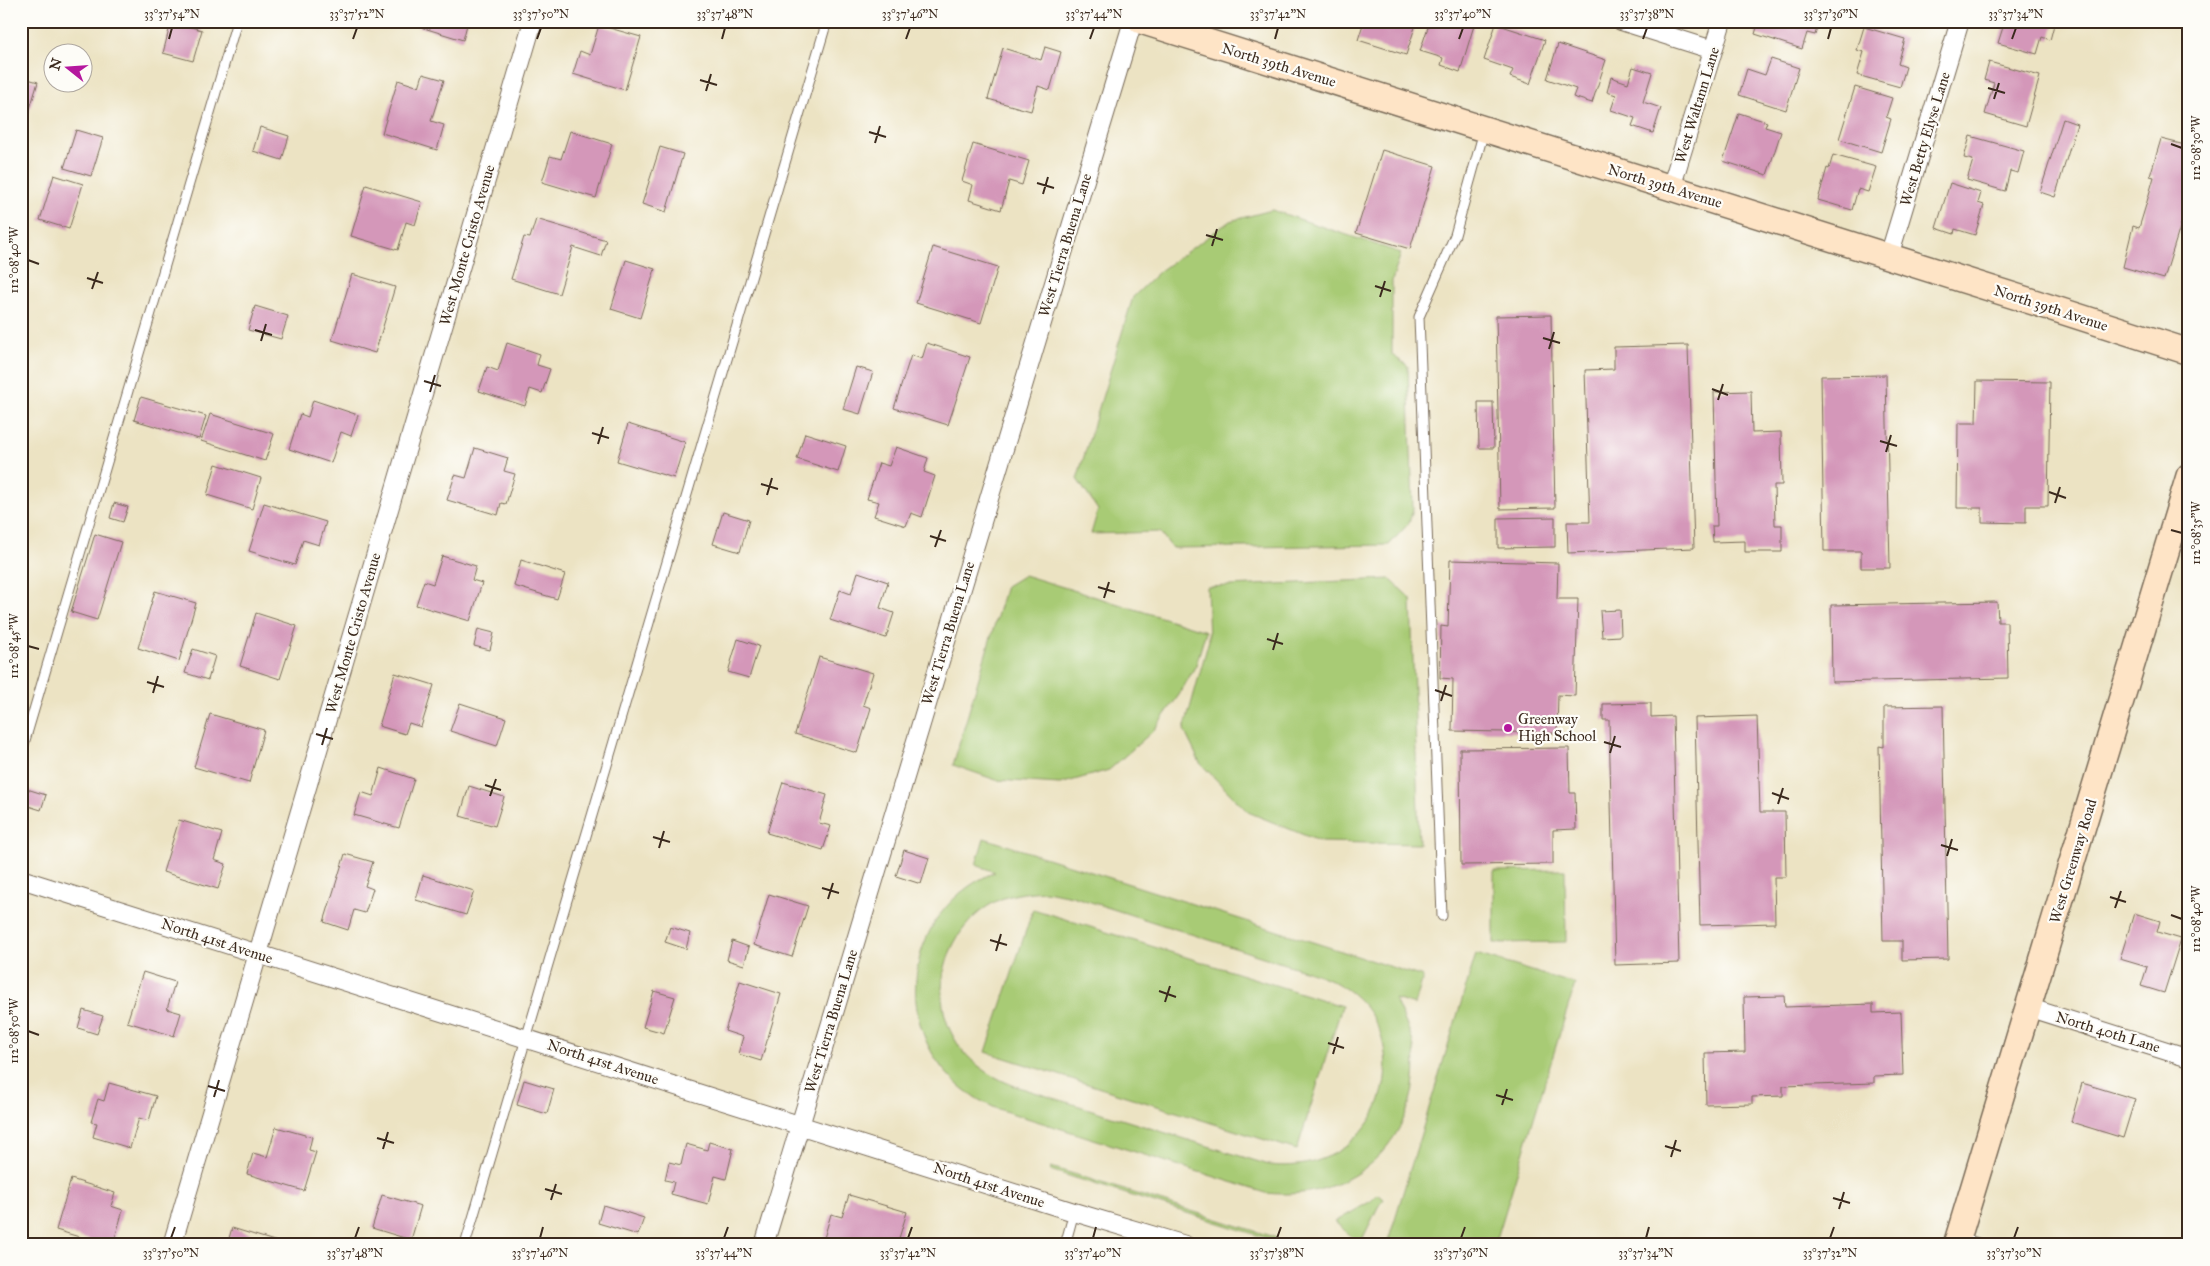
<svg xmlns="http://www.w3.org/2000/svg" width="2210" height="1266" viewBox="0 0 2210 1266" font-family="'IM FELL Great Primer',serif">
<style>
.park{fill:#a8cb74;stroke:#727a49;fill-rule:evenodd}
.building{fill:#d497b9}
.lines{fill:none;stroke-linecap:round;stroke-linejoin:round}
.lane-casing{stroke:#796b58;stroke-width:11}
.street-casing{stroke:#796b58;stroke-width:20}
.secondary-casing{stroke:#796b58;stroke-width:28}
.lane{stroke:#fff;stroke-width:9}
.street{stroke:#fff;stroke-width:18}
.secondary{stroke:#fee4c6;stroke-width:25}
.ticks{fill:none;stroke:#3b2a1e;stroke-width:2}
.poi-dot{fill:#b5179e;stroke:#fdfcf7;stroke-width:2}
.labels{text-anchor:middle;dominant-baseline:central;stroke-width:4.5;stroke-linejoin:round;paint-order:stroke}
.street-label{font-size:15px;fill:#3b2a1e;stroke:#fdfcf7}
.poi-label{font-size:15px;fill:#3b2a1e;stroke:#fdfcf7;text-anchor:start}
.neatline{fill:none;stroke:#3b2a1e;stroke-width:2}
.ticks-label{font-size:12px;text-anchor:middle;fill:#3b2a1e}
</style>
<rect width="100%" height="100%" fill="#fdfcf7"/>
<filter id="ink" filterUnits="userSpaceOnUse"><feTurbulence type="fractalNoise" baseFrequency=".02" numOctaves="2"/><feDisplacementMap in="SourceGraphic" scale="10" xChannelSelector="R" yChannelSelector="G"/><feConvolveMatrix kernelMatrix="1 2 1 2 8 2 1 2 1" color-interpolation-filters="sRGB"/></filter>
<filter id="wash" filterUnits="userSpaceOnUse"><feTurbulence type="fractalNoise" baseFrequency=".0096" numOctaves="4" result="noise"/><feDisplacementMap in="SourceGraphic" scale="20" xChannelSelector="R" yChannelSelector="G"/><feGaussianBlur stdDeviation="1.12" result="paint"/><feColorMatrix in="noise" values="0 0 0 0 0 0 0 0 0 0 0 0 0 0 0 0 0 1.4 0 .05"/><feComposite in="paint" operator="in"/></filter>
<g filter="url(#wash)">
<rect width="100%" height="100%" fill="#ece3c3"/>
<path class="park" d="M1272,210L1401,253L1392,281V355L1408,366L1413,509L1409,523L1389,545L1172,548L1160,532L1091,534L1098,510L1077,479L1133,297L1160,271L1230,221Z
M1024,575L1206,631L1196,665L1179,695L1153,731L1109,770L1060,784L996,780L953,765L1006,586Z
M1390,579L1411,599L1419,844L1321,842L1248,812L1200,763L1184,730L1209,640L1207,587Z
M984,838L1423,977L1415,1005L1395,999C1401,1015 1412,1032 1414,1049C1423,1138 1354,1203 1266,1193L998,1109C889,1066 888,917 995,872L976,865ZM1046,891L1072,896L1316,974C1433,1014 1393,1179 1269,1165L1015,1086C989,1076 965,1060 952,1034C927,985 951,921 1001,899C1016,893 1031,892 1046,891Z
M1565,870L1566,942L1494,943V871Z
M1033,909L1342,1006L1297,1150L986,1052Z
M1476,954L1575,984L1495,1245H1387Z
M1051,1167L1277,1238L1276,1241L1050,1170Z
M1378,1194L1384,1199L1378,1207L1360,1244L1335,1222L1371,1201Z"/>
<g id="blocks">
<path class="building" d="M419,21H468L463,40L417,26Z
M1364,21H1417L1406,55L1358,40Z
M1430,21L1475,22L1460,72L1441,65L1443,58L1420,51Z
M1759,21H1819L1815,35L1807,33L1802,49L1755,34Z
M2005,21H2055L2050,40L2042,37L2037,54L1998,43Z
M171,22L202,30L193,61L163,53Z
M1496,24L1545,40L1530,84L1510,77L1513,70L1484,60Z
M599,25L641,37L625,90L573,74L580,51L590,55Z
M1864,27L1905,39L1898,64L1906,67L1900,87L1857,75L1864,52L1857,50Z
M1558,44L1606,60L1592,103L1573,97L1576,89L1547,79Z
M1045,47L1061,52L1050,90L1038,86L1031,111L988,99L1003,48L1041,60Z
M1771,59L1799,68L1786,110L1739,95L1747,69L1765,75Z
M1989,62L2040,76L2026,126L1985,114L1994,83L1984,80Z
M1633,67L1652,73L1643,102L1661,108L1653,133L1632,126L1635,118L1611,110L1616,95L1607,92L1611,77L1628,83Z
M423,74L444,80L431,121L444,125L437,150L382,133L398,80L419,87Z
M21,77L38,82L22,135H21Z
M1855,87L1892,98L1886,117L1891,119L1881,152L1839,139Z
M1739,113L1767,122L1765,127L1781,132L1767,175L1723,161Z
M2063,119L2077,124L2055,197L2040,192Z
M260,127L289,136L282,160L253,151Z
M76,130L103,138L91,176L64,168Z
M570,131L612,144L596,198L542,182L550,156L561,159Z
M1970,136L2024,151L2018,173L2010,171L2005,191L1967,180L1973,160L1964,158Z
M2161,139L2189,146V198L2164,279L2123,267L2133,226L2139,228L2146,205L2154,177L2150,176Z
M973,144L1029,161L1022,185L1009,181L1001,210L969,200L973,185L962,181Z
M660,147L683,154L666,212L642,204Z
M1382,150L1435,166L1410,249L1356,233Z
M1833,155L1876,167L1868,192L1858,189L1852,210L1818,200L1827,168L1829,169Z
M54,175L83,184L69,229L40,220Z
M1950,183L1981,193L1978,203L1984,205L1975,235L1955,229L1954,234L1936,228Z
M366,185L422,202L415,225L406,222L398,250L351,236Z
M536,219L606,240L601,256L573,247L559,294L511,279L524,237L530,238Z
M933,247L998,267L981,323L916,303Z
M626,260L655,269L640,318L611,309Z
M352,274L395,287L375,353L332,340Z
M255,306L288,316L281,339L248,330Z
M1551,315L1555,508L1500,509L1496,316Z
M507,343L540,354L537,365L550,369L542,393L530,389L525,406L479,391L487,367L498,371Z
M927,343L970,357L948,425L894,408L911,355L922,359Z
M1688,345L1694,548L1568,553L1567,522H1590L1585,370L1614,369V347Z
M856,367L873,372L860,414L843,409Z
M1886,375L1890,568H1861V551H1824L1821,376Z
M1977,381L2050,382L2048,506H2026V523L1982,522V508H1957L1958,423H1976Z
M1751,391L1752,433L1781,432L1782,485H1774L1775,525H1782V552H1745V541L1713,542L1712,526H1717L1714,392Z
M141,397L206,416L199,439L134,420Z
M313,400L358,415L351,436L341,432L331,463L289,449L300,414L308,417Z
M1478,402H1493L1494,448H1479Z
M210,414L274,434L265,461L201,441Z
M628,424L685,442L674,478L617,461Z
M805,433L846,446L838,472L797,459Z
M896,447L928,458L924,472L935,476L922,517L911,513L906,526L874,516L879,502L867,499L879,463L889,466Z
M475,448L508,458L504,471L515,474L506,504L501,503L498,515L447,500L455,475L466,478Z
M216,464L261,478L252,509L207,495Z
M114,503L128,507L123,522L110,518Z
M264,503L326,522L319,545L303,540L295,565L249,551Z
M723,512L749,520L740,552L713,544Z
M1555,517V547L1498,548V518Z
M95,534L121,542L97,620L71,612Z
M442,556L476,566L472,580L482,583L470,621L416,605L424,581L433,584Z
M521,560L565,574L557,599L514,586Z
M1450,560L1558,563L1557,599H1578L1575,696L1558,695L1557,733L1452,731L1453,679L1440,678L1441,626L1448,627Z
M858,572L888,582L880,608L894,613L886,638L830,620L840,590L851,594Z
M155,591L196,603L179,661L138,648Z
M1997,602L1998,622H2007L2008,678L1832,682L1831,605Z
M1620,610L1621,636L1602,637L1600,611Z
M256,613L297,626L280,679L240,666Z
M478,629L494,633L490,650L474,646Z
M738,639L759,646L749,678L728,672Z
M193,649L215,656L208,680L185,673Z
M819,657L873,673L863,705L871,708L857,753L795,734Z
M395,673L434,685L421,727L409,723L405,734L379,726Z
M460,703L506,718L497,746L450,731Z
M1651,703V717L1673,716L1679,963L1615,965L1609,720H1603V704Z
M1943,706L1948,959L1902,960V941H1883L1879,746L1884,747V707Z
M210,714L264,730L249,783L194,767Z
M1757,716L1760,812H1785L1786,877H1774L1775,923L1700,925L1695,718Z
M1569,748L1570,793H1575L1576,829L1553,830V864L1461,865L1460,749Z
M381,768L414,779L399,828L354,815L361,792L373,796Z
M783,782L827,795L819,823L831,826L823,850L767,833Z
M469,786L504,797L495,826L460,816Z
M27,789L46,795L41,810L22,804Z
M179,820L222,833L214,860L226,864L218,889L163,872Z
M904,850L929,858L921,884L896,876Z
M345,854L373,862L365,886L373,889L365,913L354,910L348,930L324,922Z
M423,875L474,891L466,915L416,900Z
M769,894L808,906L792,957L754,945Z
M2134,913L2160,921L2157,932L2181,939L2164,993L2141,986L2147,967L2120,959Z
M670,927L690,933L686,949L665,942Z
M732,941L749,947L744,965L727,960Z
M143,972L175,982L167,1009L181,1013L174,1036L127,1022Z
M740,981L781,994L761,1061L738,1054L743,1037L725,1031Z
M654,991L675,997L664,1033L643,1027Z
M1784,996L1785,1007L1873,1004V1013L1901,1012L1903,1075L1874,1076V1083L1783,1086V1096L1752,1097V1104L1706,1105L1705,1053L1745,1052L1744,997Z
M83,1010L103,1016L97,1034L78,1028Z
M524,1080L554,1089L547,1114L517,1105Z
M109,1083L156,1096L149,1121L139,1118L130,1148L93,1137L97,1123L91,1122L98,1099L104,1101Z
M2082,1083L2135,1099L2123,1138L2071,1122Z
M276,1127L312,1137L309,1150L316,1152L304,1191L247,1174L253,1153L267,1157Z
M709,1142L733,1149L726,1179L715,1176L708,1204L671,1194L674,1182L665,1180L669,1162L681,1165L686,1144L707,1150Z
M71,1179L115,1193L111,1206L123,1210L113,1245H106L56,1230Z
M382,1195L421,1206L411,1240L372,1228Z
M849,1195L907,1212L897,1245H822L831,1214L842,1217Z
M603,1205L644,1218L638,1235L598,1223Z
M232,1228L284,1244V1245H227Z"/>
</g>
</g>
<g filter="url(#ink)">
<use href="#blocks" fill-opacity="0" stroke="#796b58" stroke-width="1"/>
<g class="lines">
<defs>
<path id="lane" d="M21,754L237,21
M1442,916L1419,317L1455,235L1484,131
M1961,1238L1985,1245
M465,1245L827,21
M1065,1245L1074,1212"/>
<path id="street" d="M1621,21L1713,50
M1671,188L1722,21
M1889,256L1960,21
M21,879L1074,1212L1185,1245
M2027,1007L2189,1058
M172,1245L533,21
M764,1245L1133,21"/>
<path id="secondary" d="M1141,21L2024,299L2189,352
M1956,1245L2189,476"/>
</defs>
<use href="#lane" class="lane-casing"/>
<use href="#street" class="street-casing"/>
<use href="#secondary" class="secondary-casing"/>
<use href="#lane" class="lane"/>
<use href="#street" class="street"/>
<use href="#secondary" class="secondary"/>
</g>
</g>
<path class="ticks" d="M169,39L172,28M353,39L357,28M537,39L541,28M722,39L725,28M906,39L910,28M1090,39L1094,28M1275,39L1278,28M1459,39L1463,28M1643,39L1647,28M1828,39L1831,28M2012,39L2016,28M700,80L717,85M1988,88L2005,93M706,91L711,74M1994,99L1999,83M869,132L886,137M875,143L880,126M2171,144L2182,148M1037,183L1054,188M1043,194L1048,177M1206,235L1223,240M1212,246L1217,229M28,260L39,264M87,278L103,283M1375,286L1391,291M92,289L98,272M1380,297L1385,281M255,330L272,335M1543,338L1560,343M261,341L266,324M1549,349L1554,332M424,381L441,386M1712,389L1728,395M430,392L435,375M1718,400L1723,384M592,433L609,438M1880,441L1897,446M598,444L603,427M1886,452L1891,435M761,484L778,489M2049,492L2066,498M767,495L772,478M2055,503L2060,487M2171,530L2182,533M930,536L946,541M935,547L941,530M1098,587L1115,592M1104,598L1109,582M1267,639L1283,644M28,646L39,649M1273,650L1278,633M147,682L164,687M1435,690L1452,696M153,693L158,676M1441,701L1446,685M316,734L333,739M1604,742L1621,747M322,745L327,728M1610,753L1615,736M485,785L501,790M1772,793L1789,799M490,796L496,779M1778,804L1783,788M653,837L670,842M1941,845L1958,850M659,848L664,831M1947,856L1952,839M822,888L839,893M2110,897L2126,902M828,899L833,883M2115,908L2121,891M2171,915L2182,919M990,940L1007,945M996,951L1001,934M1159,991L1176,997M1165,1002L1170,986M28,1031L39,1035M1328,1043L1344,1048M1333,1054L1338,1037M208,1086L225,1091M1496,1095L1513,1100M214,1097L219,1080M1502,1105L1507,1089M377,1138L394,1143M1665,1146L1681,1151M383,1149L388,1132M1671,1157L1676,1140M545,1189L562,1194M1833,1198L1850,1203M551,1200L556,1184M1839,1209L1844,1192M171,1238L175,1227M355,1238L359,1227M540,1238L543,1227M724,1238L728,1227M908,1238L912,1227M1093,1238L1096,1227M1277,1238L1281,1227M1461,1238L1465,1227M1646,1238L1649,1227M1830,1238L1834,1227M2014,1238L2018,1227"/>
<circle class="poi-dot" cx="1508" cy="728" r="5"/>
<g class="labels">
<g class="street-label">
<text transform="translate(1279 65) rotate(17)">North 39th Avenue</text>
<text transform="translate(1697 105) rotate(-73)">West Waltann Lane</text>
<text transform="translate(1925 139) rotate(-73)">West Betty Elyse Lane</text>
<text transform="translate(1665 186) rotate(17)">North 39th Avenue</text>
<text transform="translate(467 245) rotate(-74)">West Monte Cristo Avenue</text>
<text transform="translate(1065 245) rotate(-73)">West Tierra Buena Lane</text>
<text transform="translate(2051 308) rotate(18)">North 39th Avenue</text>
<text transform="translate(353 633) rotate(-74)">West Monte Cristo Avenue</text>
<text transform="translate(948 633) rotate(-73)">West Tierra Buena Lane</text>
<text transform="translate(2073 861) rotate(-73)">West Greenway Road</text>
<text transform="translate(217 941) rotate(18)">North 41st Avenue</text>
<text transform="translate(831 1021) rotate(-73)">West Tierra Buena Lane</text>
<text transform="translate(2108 1032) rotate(17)">North 40th Lane</text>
<text transform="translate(603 1062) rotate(18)">North 41st Avenue</text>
<text transform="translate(989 1185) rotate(18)">North 41st Avenue</text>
</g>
<g class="poi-label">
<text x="1518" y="719">Greenway<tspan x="1518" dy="17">High School</tspan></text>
</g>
</g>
<rect width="2210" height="1266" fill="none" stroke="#fdfcf7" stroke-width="55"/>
<g transform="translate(68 68) rotate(287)"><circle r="24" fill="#fdfcf7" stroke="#afa8a0"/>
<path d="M0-4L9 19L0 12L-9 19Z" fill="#b5179e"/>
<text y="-8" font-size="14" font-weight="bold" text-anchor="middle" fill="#3b2a1e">N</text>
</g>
<rect x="28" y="28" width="2154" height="1210" class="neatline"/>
<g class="ticks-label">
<text x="172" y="18">33°37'54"N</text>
<text x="357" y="18">33°37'52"N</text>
<text x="541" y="18">33°37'50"N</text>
<text x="725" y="18">33°37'48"N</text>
<text x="910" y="18">33°37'46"N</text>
<text x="1094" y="18">33°37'44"N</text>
<text x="1278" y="18">33°37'42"N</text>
<text x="1463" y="18">33°37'40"N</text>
<text x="1647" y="18">33°37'38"N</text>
<text x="1831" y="18">33°37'36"N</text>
<text x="2016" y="18">33°37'34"N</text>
<text transform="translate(2196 148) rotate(-90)" y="4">112°08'30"W</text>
<text transform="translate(14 260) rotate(-90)" y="4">112°08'40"W</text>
<text transform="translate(2196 533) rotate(-90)" y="4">112°08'35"W</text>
<text transform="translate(14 646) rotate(-90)" y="4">112°08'45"W</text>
<text transform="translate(2196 919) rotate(-90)" y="4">112°08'40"W</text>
<text transform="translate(14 1031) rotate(-90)" y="4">112°08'50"W</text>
<text x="171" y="1257">33°37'50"N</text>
<text x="355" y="1257">33°37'48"N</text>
<text x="540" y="1257">33°37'46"N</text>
<text x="724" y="1257">33°37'44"N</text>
<text x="908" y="1257">33°37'42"N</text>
<text x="1093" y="1257">33°37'40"N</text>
<text x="1277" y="1257">33°37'38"N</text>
<text x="1461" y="1257">33°37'36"N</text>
<text x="1646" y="1257">33°37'34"N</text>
<text x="1830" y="1257">33°37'32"N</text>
<text x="2014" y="1257">33°37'30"N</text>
</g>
</svg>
